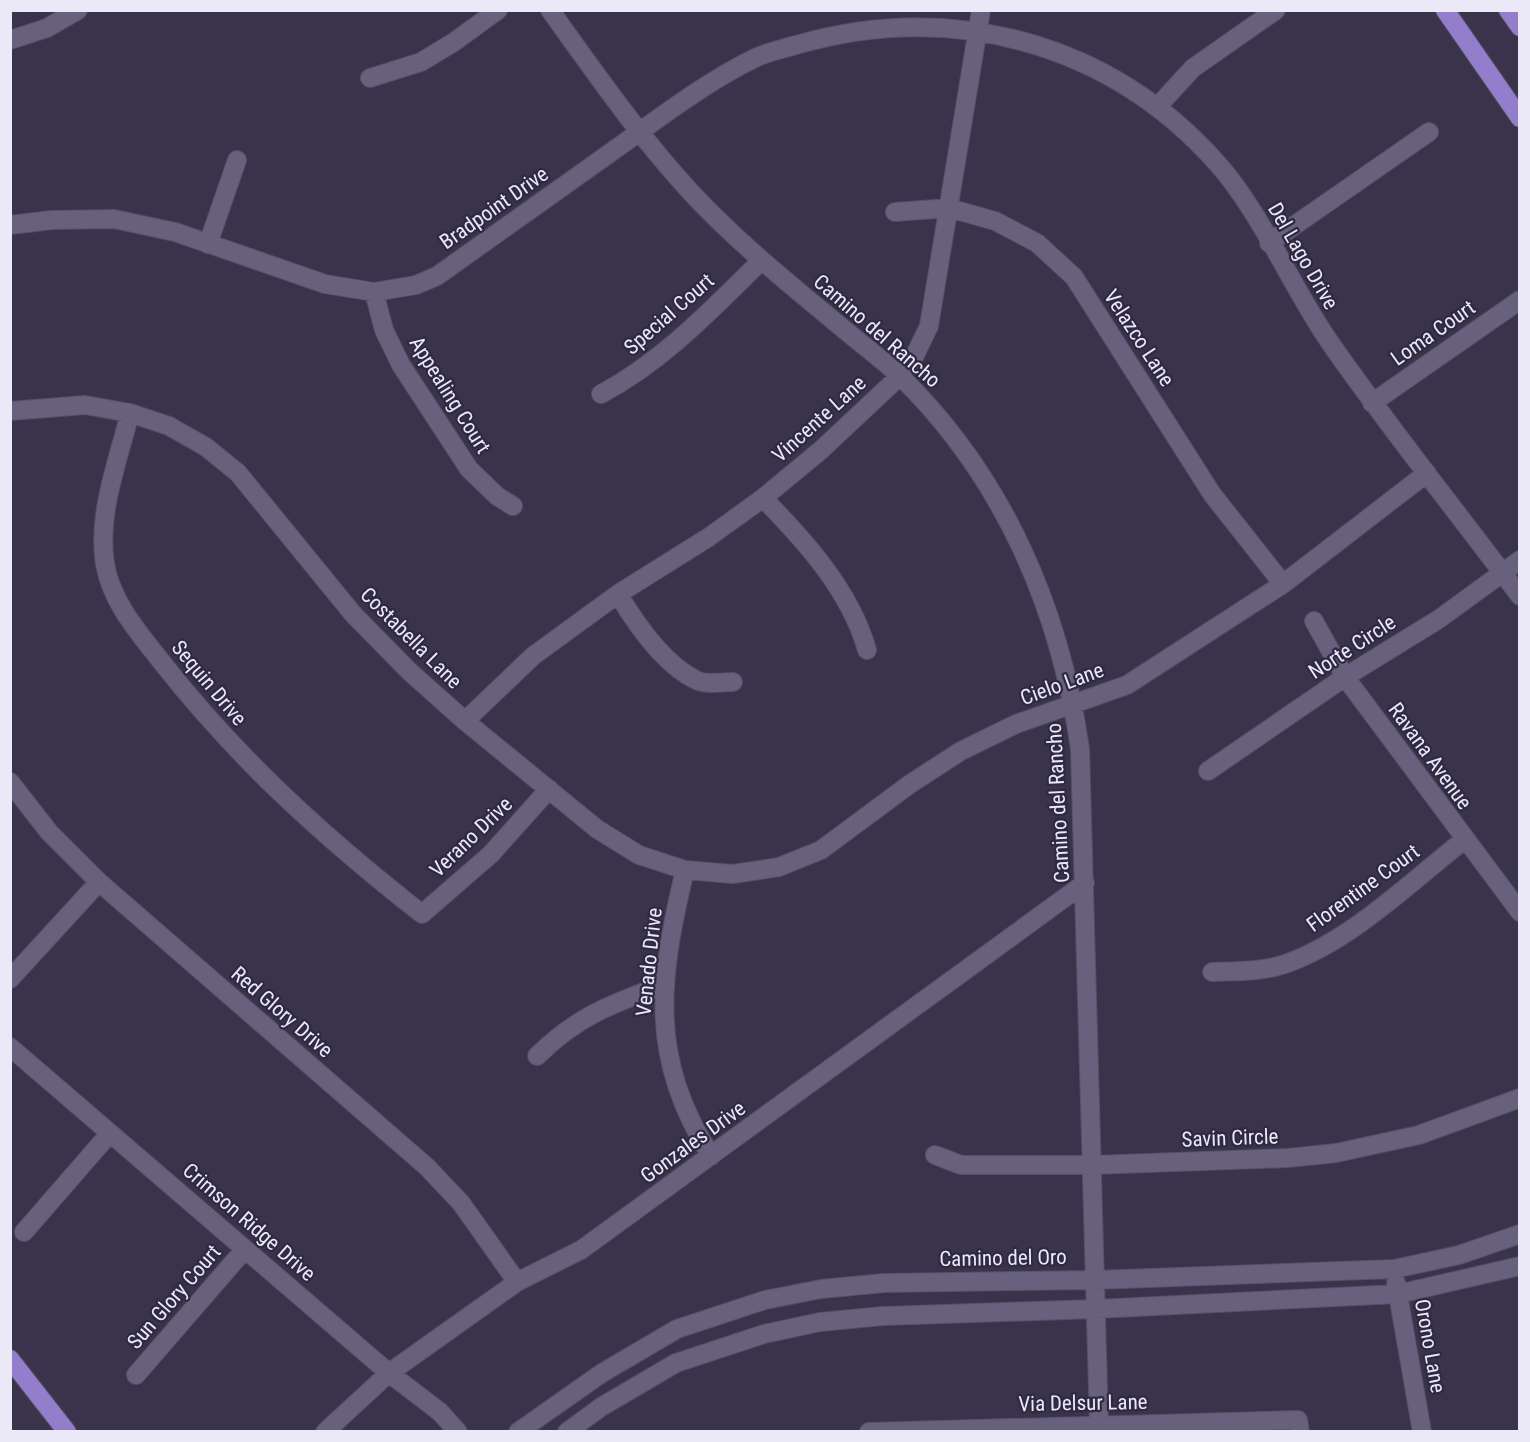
<svg xmlns="http://www.w3.org/2000/svg" width="1530" height="1442" viewBox="0 0 1530 1442" font-family="'Roboto Condensed',sans-serif">
<style>
.lines{fill:none;stroke-linecap:round;stroke-linejoin:round}
.minor-casing{stroke:#555065;stroke-width:20}
.major-casing{stroke:#555065;stroke-width:20}
.minor{stroke:#67617d;stroke-width:18}
.major{stroke:#927eca;stroke-width:18}
.labels{text-anchor:middle;dominant-baseline:central;stroke-width:4.5;stroke-linejoin:round;paint-order:stroke}
.street-label{font-size:21px;fill:#ebe8f8;stroke:#2f2941}
</style>
<rect width="100%" height="100%" fill="#39334c"/>
<g class="lines">
<defs>
<path id="minor" d="M550,10C598,77 646,146 703,205C746,249 793,287 840,326C860,343 882,359 901,377C1004,478 1060,609 1080,749L1099,1425
M10,40L47,28L78,10
M370,78L421,62L454,42L498,10
M1158,106L1193,68L1276,10
M895,212L949,208L995,221L1037,243L1074,277L1212,494L1283,584
M10,225L52,220L114,219L175,232L325,284L374,292L416,285L437,276C497,233 557,191 617,148C662,116 706,82 755,58C768,52 782,49 796,45C951,0 1109,42 1217,163C1263,215 1291,287 1331,344C1391,430 1457,512 1520,596
M1269,243L1429,132
M208,244L237,160
M374,292L384,330L401,365L469,469L497,496L513,506
M601,394C663,361 711,310 761,261
M1372,403L1520,300
M10,411L85,405L130,413L169,426L206,447L238,473L353,614L409,671L465,721L597,829L639,855L685,870L733,874L779,867L821,850L910,784L961,751L1016,724L1127,685L1283,584L1427,473
M130,413C118,461 97,514 105,564C112,604 140,634 164,665C240,761 325,838 422,914L491,854L549,789
M763,498C805,541 850,590 867,650
M618,594C636,624 663,664 696,680C705,685 723,682 733,682
M1314,621L1345,677L1520,912
M465,721L533,656L618,594L709,537L763,498L821,450L900,376L912,361L929,326L981,10
M1208,771L1345,677L1439,619L1520,560
M10,782L49,832L99,882L427,1167L461,1203L517,1282
M685,870C659,979 648,1058 711,1156
M1212,972C1236,971 1262,972 1285,964C1351,941 1409,883 1464,840
M10,979L99,882
M10,1047L389,1373L440,1412L458,1432
M537,1056C579,1015 612,1004 665,984
M935,1155L961,1165H1093L1288,1158L1336,1153L1419,1135L1520,1098
M24,1232L110,1133
M1396,1283L1422,1432
M136,1375L245,1249
M325,1432L389,1373L517,1282L581,1250L1085,883
M518,1432L602,1373L677,1329L765,1300L821,1289L884,1283L1095,1280L1394,1269L1459,1255L1520,1234
M567,1432L601,1407L676,1363L764,1334L820,1322L883,1316L1096,1309L1398,1294L1520,1266
M869,1432L1298,1420L1300,1432"/>
<path id="major" d="M1445,10L1520,118
M1508,10L1520,27
M10,1359L67,1432"/>
</defs>
<use href="#minor" class="minor-casing"/>
<use href="#major" class="major-casing"/>
<use href="#minor" class="minor"/>
<use href="#major" class="major"/>
</g>
<g class="labels">
<g class="street-label">
<text transform="translate(494 208) rotate(-35)">Bradpoint Drive</text>
<text transform="translate(1303 256) rotate(60)">Del Lago Drive</text>
<text transform="translate(669 314) rotate(-41)">Special Court</text>
<text transform="translate(877 331) rotate(41)">Camino del Rancho</text>
<text transform="translate(1433 333) rotate(-35)">Loma Court</text>
<text transform="translate(1139 338) rotate(57)">Velazco Lane</text>
<text transform="translate(450 395) rotate(58)">Appealing Court</text>
<text transform="translate(819 419) rotate(-42)">Vincente Lane</text>
<text transform="translate(411 638) rotate(45)">Costabella Lane</text>
<text transform="translate(1352 647) rotate(-33)">Norte Circle</text>
<text transform="translate(209 683) rotate(50)">Sequin Drive</text>
<text transform="translate(1062 684) rotate(-20)">Cielo Lane</text>
<text transform="translate(1430 756) rotate(54)">Ravana Avenue</text>
<text transform="translate(1058 803) rotate(-93)">Camino del Rancho</text>
<text transform="translate(471 837) rotate(-44)">Verano Drive</text>
<text transform="translate(1363 888) rotate(-36)">Florentine Court</text>
<text transform="translate(649 962) rotate(-84)">Venado Drive</text>
<text transform="translate(282 1012) rotate(41)">Red Glory Drive</text>
<text transform="translate(1230 1138) rotate(-2)">Savin Circle</text>
<text transform="translate(693 1142) rotate(-36)">Gonzales Drive</text>
<text transform="translate(249 1222) rotate(41)">Crimson Ridge Drive</text>
<text transform="translate(1003 1258) rotate(-1)">Camino del Oro</text>
<text transform="translate(174 1297) rotate(-49)">Sun Glory Court</text>
<text transform="translate(1430 1346) rotate(80)">Orono Lane</text>
<text transform="translate(1083 1403) rotate(-1)">Via Delsur Lane</text>
</g>
</g>
<rect width="1530" height="1442" fill="none" stroke="#ebe8f8" stroke-width="24"/>
</svg>
